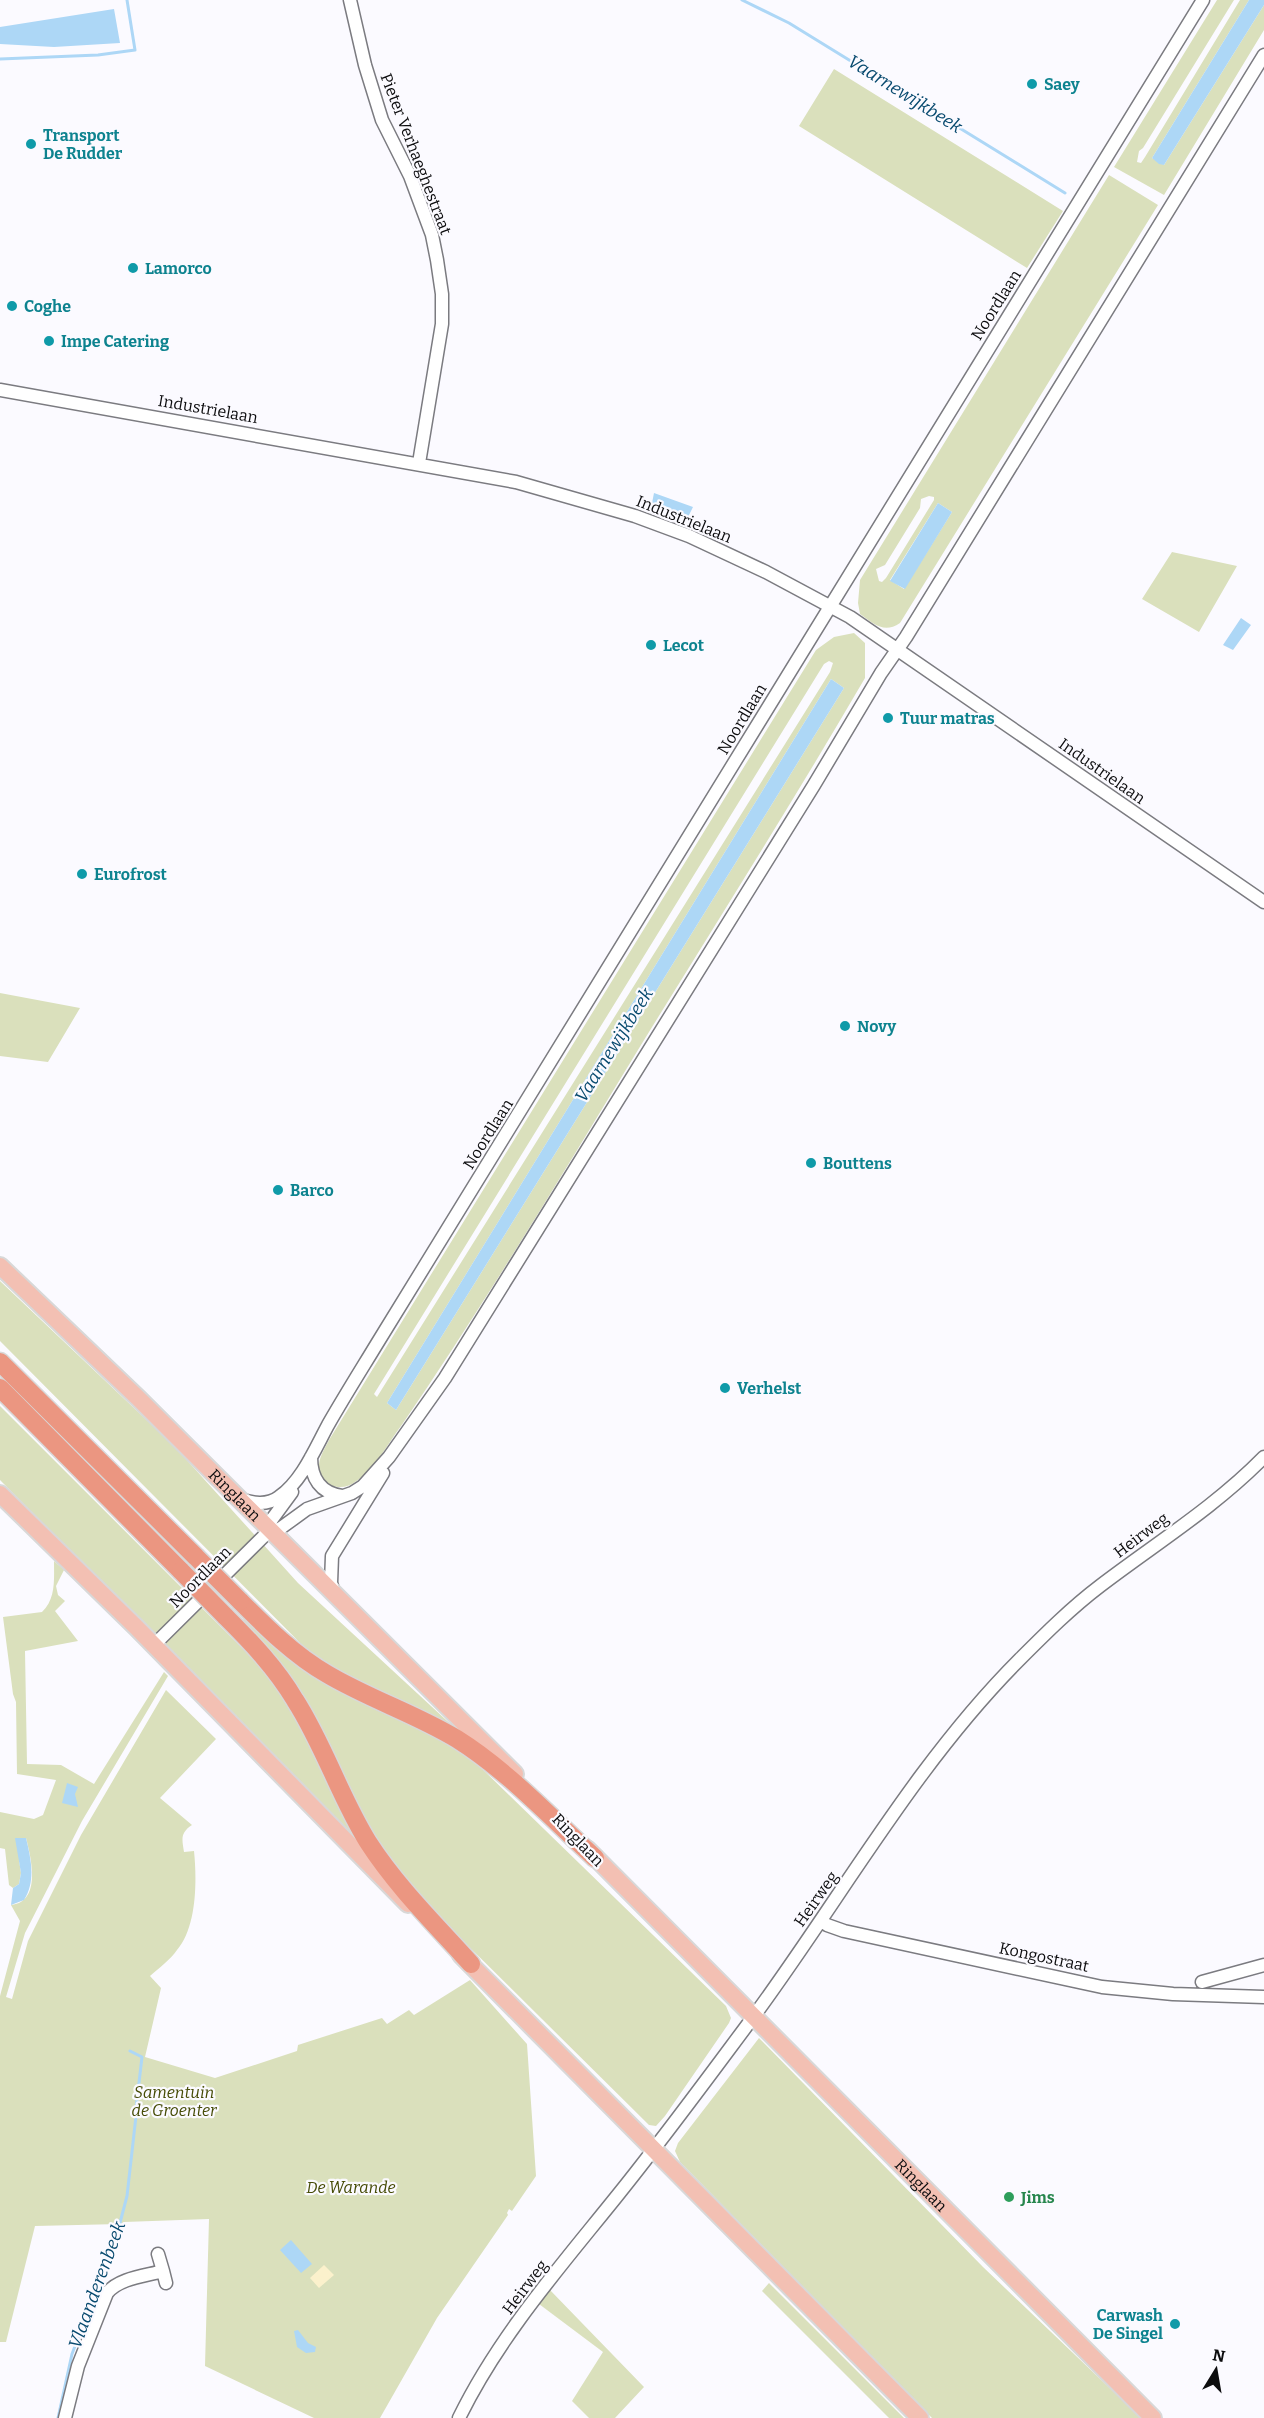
<svg xmlns="http://www.w3.org/2000/svg" width="1264" height="2418" viewBox="0 0 1264 2418" font-family="Bitter,serif">
<style>
.green{fill:#dae0bc;fill-rule:evenodd}
.sand{fill:#fbf1cc}
.water{fill:#add7f6}
.lines{fill:none;stroke-linecap:round;stroke-linejoin:round}
.stream{stroke:#add7f6;stroke-width:3}
.minor-casing{stroke:#7b7b80;stroke-width:15}
.major-casing{stroke:#d8d8d8;stroke-width:20}
.highway-casing{stroke:#d8d8d8;stroke-width:21}
.minor{stroke:#fff;stroke-width:12}
.major{stroke:#f3c0b3;stroke-width:16}
.highway{stroke:#eb9681;stroke-width:18}
.highway-bridge-casing{stroke:#d8d8d8;stroke-width:21;stroke-linecap:butt}
.highway-bridge{stroke:#eb9681;stroke-width:18}
.culture-dot{fill:#0f9aa8;stroke:#fbfaff;stroke-width:2}
.leisure-dot{fill:#2e9e5b;stroke:#fbfaff;stroke-width:2}
.labels{text-anchor:middle;dominant-baseline:central;stroke-width:4.5;stroke-linejoin:round;paint-order:stroke}
.culture-label{font-size:16px;font-weight:bold;fill:#0d838f;stroke:#fbfaff;text-anchor:start}
.street-label{font-size:16px;fill:#0c0c0e;stroke:#fbfaff}
.park-label{font-size:16px;font-style:italic;fill:#454b05;stroke:#fbfaff}
.leisure-label{font-size:16px;font-weight:bold;fill:#27864d;stroke:#fbfaff;text-anchor:start}
.water-label{font-size:18px;font-style:italic;fill:#084a6f;stroke:#fbfaff}
</style>
<rect width="100%" height="100%" fill="#fbfaff"/>
<path class="green" d="M1217,0H1234L1143,148L1139,151L1137,162L1141,163L1145,157L1240,0H1249L1152,158L1164,165L1264,5V30L1164,195L1114,167Z
M834,69L1063,211L1027,268L799,126Z
M1109,175L1158,205L900,623C884,634 874,624 860,614L858,603L860,580ZM929,496L934,497V500L886,578L882,582L879,581L876,569L885,565L920,508L921,499ZM938,503L952,512L904,589L890,580Z
M1172,552L1237,566L1199,632L1142,599Z
M854,633L865,643V678C793,802 716,923 641,1045C563,1173 486,1302 401,1426C387,1445 375,1469 355,1482C341,1493 317,1485 319,1464C320,1456 325,1448 329,1440L816,650L834,637ZM829,661L833,663L830,672L377,1397L374,1394L824,664ZM831,679L844,688L396,1410L387,1403Z
M0,993L80,1008L48,1062L0,1056Z
M0,1281L175,1447L298,1583L471,1743L317,1660L0,1341Z
M0,1406L265,1671L294,1711L328,1785L356,1840L0,1480Z
M54,1561L64,1570L56,1586L58,1595L65,1601L55,1611L78,1641L25,1651L27,1764L61,1765L94,1784L164,1672L168,1676L82,1821L25,1933L6,1997L12,1999L28,1941L81,1835L166,1690L216,1739L160,1798L192,1825C180,1833 182,1839 184,1852L194,1851C197,1880 197,1927 177,1950C170,1960 159,1968 150,1976L161,1988L145,2057L215,2078L297,2051L298,2045L382,2018L387,2024L409,2010L414,2015L470,1980L527,2044L536,2176L512,2211L509,2209L507,2213L508,2215L437,2318L380,2418H314L205,2366L209,2219L124,2222L120,2224L35,2226L6,2342H0V1996L20,1921L11,1905C42,1902 31,1857 26,1838L19,1860L21,1873L19,1884L13,1888L9,1885L5,1849L0,1848V1812L34,1819L43,1815L56,1780L17,1774L16,1702L13,1694L3,1617L42,1612C56,1599 54,1579 54,1561Z
M245,1617L472,1759L726,2006L731,2018L729,2023L665,2116L656,2126L649,2125L440,1918L389,1860L242,1622Z
M759,2038L983,2267L1141,2418H932L680,2162L675,2151L678,2143Z
M769,2283L904,2418H889L762,2291Z
M549,2289L644,2387L615,2418H589L572,2401L603,2352L539,2304Z"/>
<path class="sand" d="M324,2265L334,2275L319,2288L310,2278Z"/>
<path class="water" d="M1249,0H1264V5L1164,165L1159,164L1152,158Z
M114,9L120,43L54,47L0,44V27Z
M654,493L693,507L688,517L652,503Z
M938,503L952,512L905,589L890,581Z
M1241,618L1251,625L1233,650L1223,645Z
M831,679L844,688L396,1410L387,1403Z
M67,1783L78,1787L75,1794L78,1807L62,1803Z
M15,1838H26C31,1859 36,1881 24,1900L11,1905L13,1888L19,1884L21,1873Z
M291,2240L312,2264L301,2273L280,2250Z
M298,2330L308,2343L316,2347L315,2352L306,2353L297,2347L294,2331Z"/>
<g class="lines">
<path class="stream" d="M742,0L789,23L1065,193
M0,59L98,55L135,50L127,0
M130,2051L142,2057L136,2108
M58,2418L72,2354L115,2242L127,2196L136,2116"/>
<defs>
<path id="minor" d="M350,0L365,65L382,120L410,176L432,235L437,260L442,294V324L419,463
M0,390L516,482L635,516L689,536L766,572L850,617L1264,902
M311,1457C311,1478 320,1493 342,1496
M239,1499C252,1503 267,1506 279,1497C302,1481 315,1449 328,1425C344,1397 361,1370 378,1342L1203,0
M270,1530H278L307,1509L352,1493L363,1486L389,1457L445,1378L814,785L881,673L906,637L1264,55
M334,1593L331,1583L332,1556L383,1473
M153,1646L270,1530V1522L292,1492
M821,1920L827,1925L844,1931L1102,1987L1173,1994L1264,1997
M1202,1982L1264,1965
M163,2271L166,2283
M65,2418L78,2366L107,2293C119,2278 145,2276 163,2271L158,2254
M459,2418C499,2336 560,2267 617,2196C663,2139 707,2079 751,2020C840,1900 914,1765 1020,1659C1045,1634 1071,1608 1100,1586C1155,1544 1215,1507 1264,1457"/>
<g id="major">
<path id="s1" d="M0,1266L138,1398L515,1774"/>
<path d="M0,1494L136,1627L408,1904"/>
<path id="s2" d="M587,1849L1153,2418"/>
<path d="M461,1955L920,2418"/>
</g>
<path id="highway" d="M0,1362L196,1557
M0,1388L181,1571
M240,1601C267,1628 294,1655 327,1674C369,1699 416,1714 457,1739C508,1771 551,1818 595,1858
M225,1616C251,1642 276,1668 295,1700C324,1745 340,1797 368,1842C397,1887 436,1925 471,1964"/>
</defs>
<use href="#minor" class="minor-casing"/>
<use href="#major" class="major-casing"/>
<use href="#highway" class="highway-casing"/>
<use href="#minor" class="minor"/>
<use href="#major" class="major"/>
<use href="#highway" class="highway"/>
<defs>
<path id="highway-bridge" d="M196,1557L240,1601
M181,1571L225,1616"/>
</defs>
<use href="#highway-bridge" class="highway-bridge-casing"/>
<use href="#highway-bridge" class="highway-bridge"/>
</g>
<g class="culture-dot">
<circle cx="1032" cy="84" r="6"/>
<circle cx="31" cy="144" r="6"/>
<circle cx="133" cy="268" r="6"/>
<circle cx="12" cy="306" r="6"/>
<circle cx="49" cy="341" r="6"/>
<circle cx="651" cy="645" r="6"/>
<circle cx="888" cy="718" r="6"/>
<circle cx="82" cy="874" r="6"/>
<circle cx="845" cy="1026" r="6"/>
<circle cx="811" cy="1163" r="6"/>
<circle cx="278" cy="1190" r="6"/>
<circle cx="725" cy="1388" r="6"/>
<circle cx="1175" cy="2324" r="6"/>
</g>
<circle class="leisure-dot" cx="1009" cy="2197" r="6"/>
<g class="labels">
<g class="culture-label">
<text x="1044" y="84">Saey</text>
<text x="43" y="135">Transport<tspan x="43" dy="18">De Rudder</tspan></text>
<text x="145" y="268">Lamorco</text>
<text x="24" y="306">Coghe</text>
<text x="61" y="341">Impe Catering</text>
<text x="663" y="645">Lecot</text>
<text x="900" y="718">Tuur matras</text>
<text x="94" y="874">Eurofrost</text>
<text x="857" y="1026">Novy</text>
<text x="823" y="1163">Bouttens</text>
<text x="290" y="1190">Barco</text>
<text x="737" y="1388">Verhelst</text>
<text x="1163" y="2315" text-anchor="end">Carwash<tspan x="1163" dy="18">De Singel</tspan></text>
</g>
<g class="street-label">
<text transform="translate(416 154) rotate(69)">Pieter Verhaeghestraat</text>
<text transform="translate(996 305) rotate(-58)">Noordlaan</text>
<text transform="translate(208 409) rotate(10)">Industrielaan</text>
<text transform="translate(684 519) rotate(22)">Industrielaan</text>
<text transform="translate(742 719) rotate(-59)">Noordlaan</text>
<text transform="translate(1102 771) rotate(35)">Industrielaan</text>
<text transform="translate(488 1134) rotate(-58)">Noordlaan</text>
<text stroke="none"><textPath href="#s1" startOffset="328">Ringlaan</textPath></text>
<text transform="translate(1141 1535) rotate(-37)">Heirweg</text>
<text transform="translate(200 1577) rotate(-45)">Noordlaan</text>
<text transform="translate(578 1840) rotate(46)">Ringlaan</text>
<text transform="translate(816 1899) rotate(-55)">Heirweg</text>
<text transform="translate(1044 1957) rotate(12)">Kongostraat</text>
<text stroke="none"><textPath href="#s2" startOffset="474">Ringlaan</textPath></text>
<text transform="translate(525 2287) rotate(-53)">Heirweg</text>
</g>
<g class="park-label">
<text x="174" y="2092">Samentuin<tspan x="174" dy="18">de Groenter</tspan></text>
<text x="351" y="2187">De Warande</text>
</g>
<g class="leisure-label">
<text x="1021" y="2197">Jims</text>
</g>
<g class="water-label">
<text transform="translate(905 94) rotate(32)">Vaarnewijkbeek</text>
<text transform="translate(614 1045) rotate(-58)">Vaarnewijkbeek</text>
<text transform="translate(97 2285) rotate(-70)">Vlaanderenbeek</text>
</g>
</g>
<g transform="translate(1216 2370) rotate(11)" stroke="#fbfaff" stroke-width="4.5" paint-order="stroke">
<path d="M0-4.5L10 22L0 15L-10 22Z" fill="#0c0c0e"/>
<text y="-9" font-size="16" font-weight="bold" text-anchor="middle" fill="#0c0c0e">N</text>
</g>
</svg>
